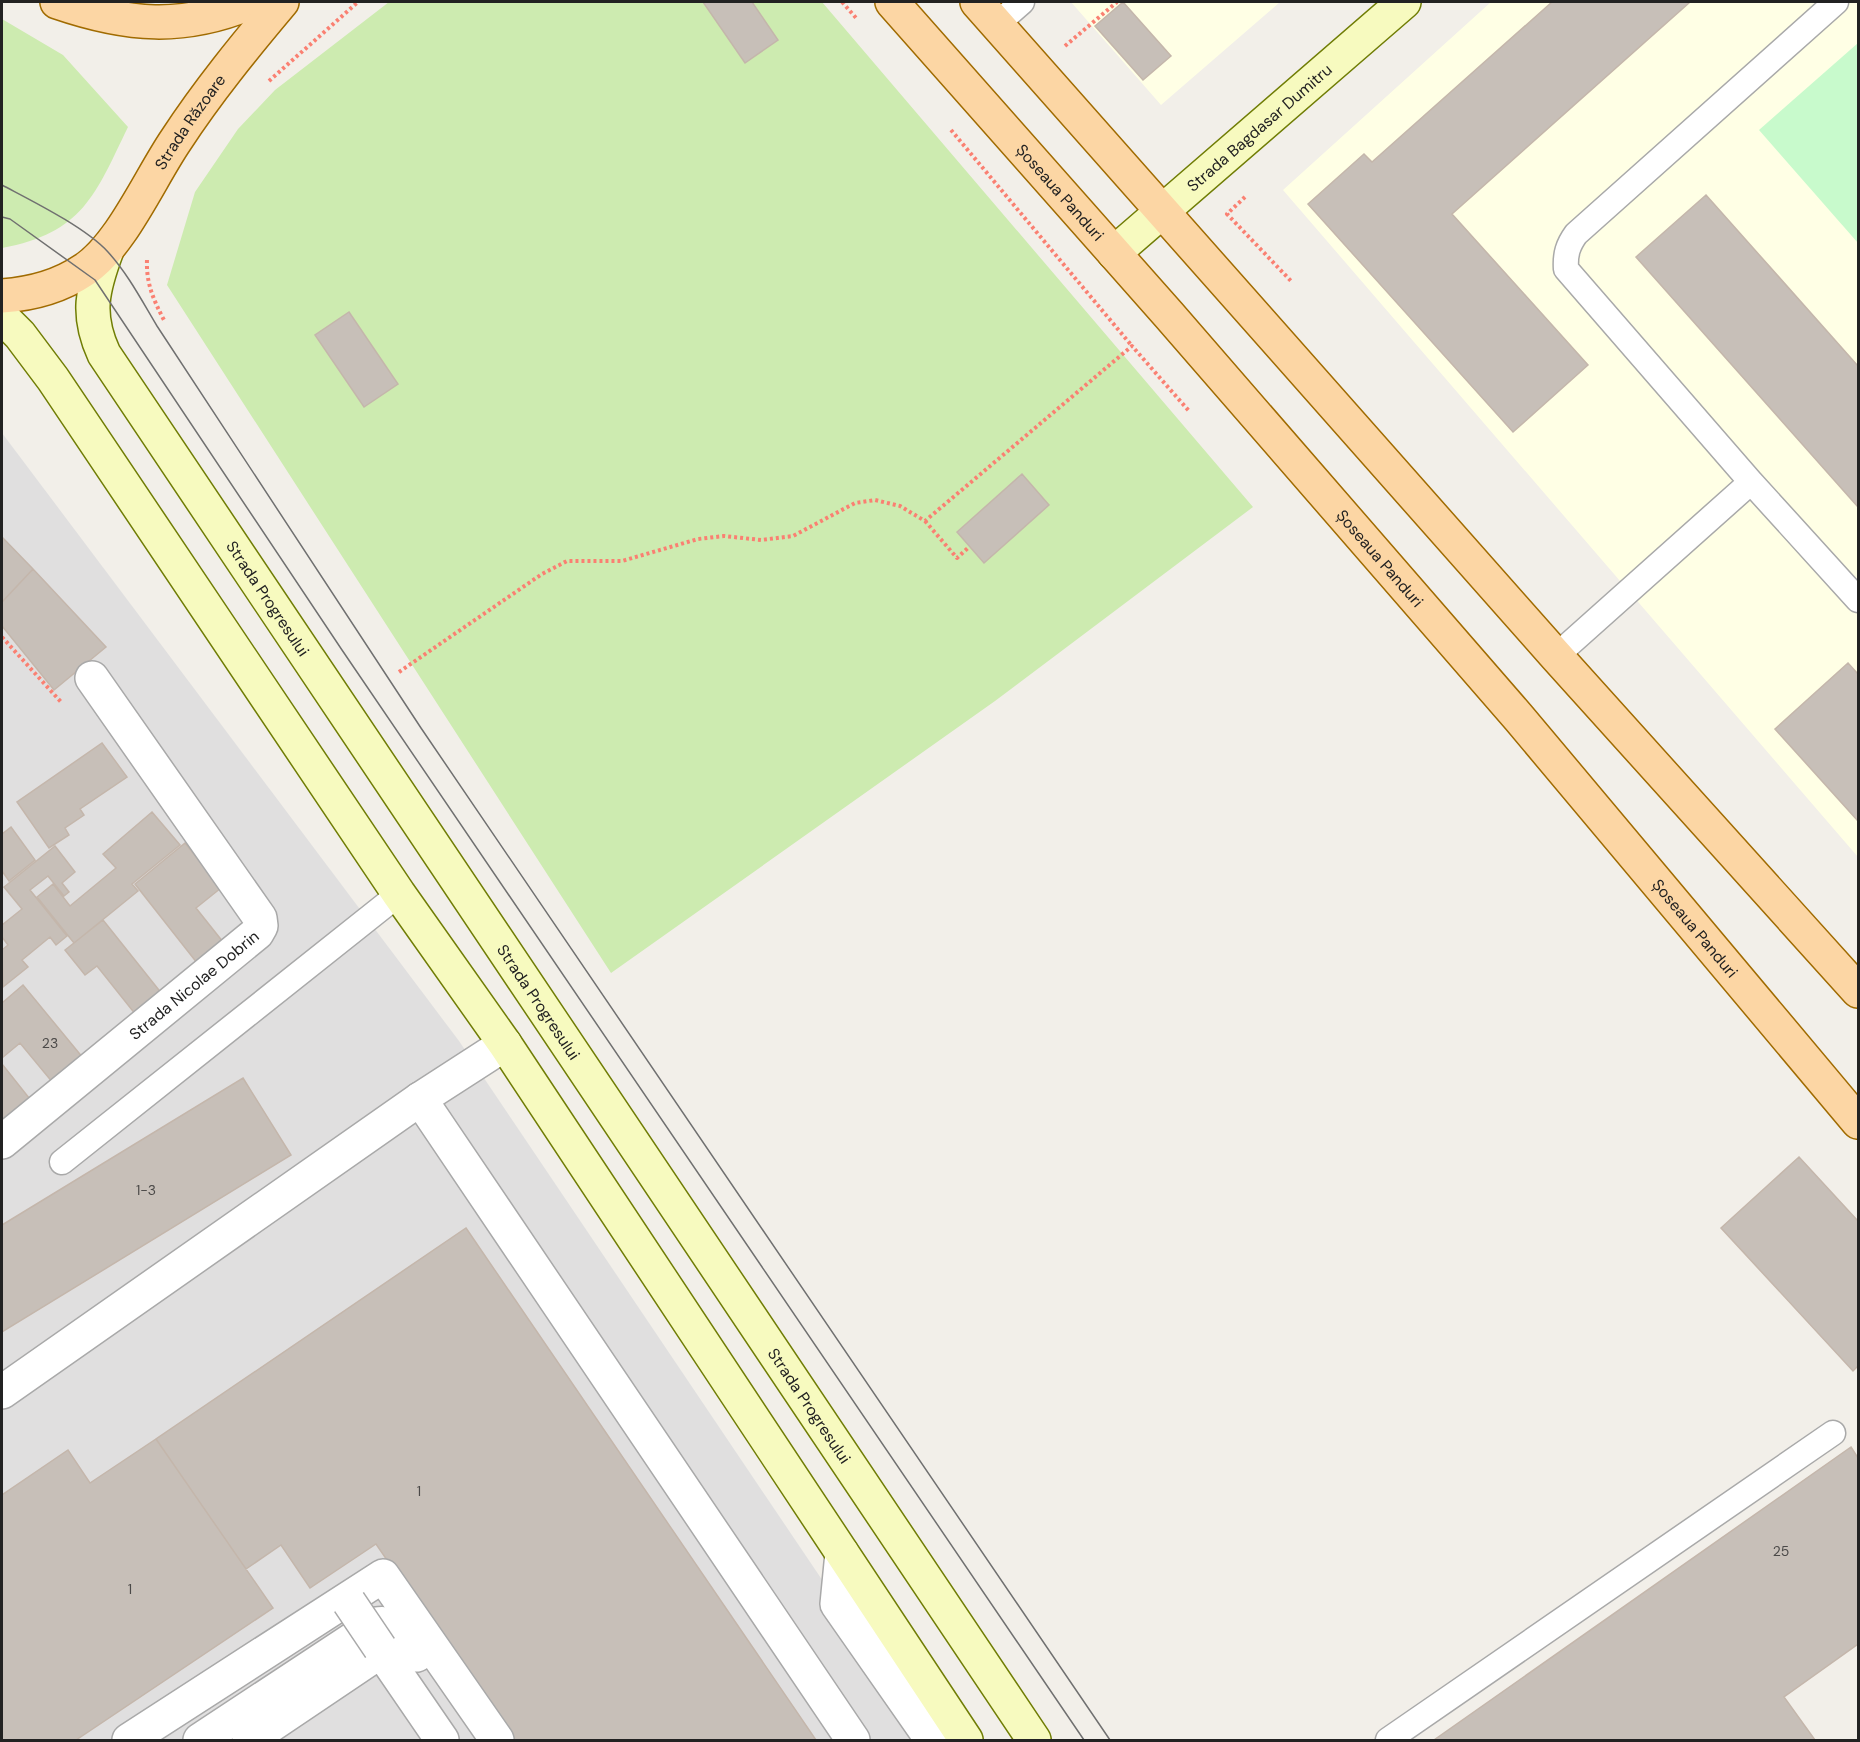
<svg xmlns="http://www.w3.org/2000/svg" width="1860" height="1742" viewBox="0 0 1860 1742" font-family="'DM Sans',sans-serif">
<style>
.residential{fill:#e0dfdf}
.education{fill:#ffffe5}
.grass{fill:#cdebb0}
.park{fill:#c8facc}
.building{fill:#c7bfb8;stroke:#c4b6ab;stroke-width:1.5}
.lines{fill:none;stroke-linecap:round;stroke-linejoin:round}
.lane-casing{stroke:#a9a9a9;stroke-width:27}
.street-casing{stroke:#a9a9a9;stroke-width:36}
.secondary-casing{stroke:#707d05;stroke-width:36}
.primary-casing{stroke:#a06b00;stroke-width:36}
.path{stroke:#fa8072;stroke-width:4;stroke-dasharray:3 3;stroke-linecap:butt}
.lane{stroke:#fff;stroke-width:24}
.street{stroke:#fff;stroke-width:33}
.secondary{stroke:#f7fabf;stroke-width:33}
.primary{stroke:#fcd6a4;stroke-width:33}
.tram{stroke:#707070;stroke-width:1.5}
.street-bridge-casing{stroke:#a9a9a9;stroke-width:36;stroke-linecap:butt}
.street-bridge{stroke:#fff;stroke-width:33}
.labels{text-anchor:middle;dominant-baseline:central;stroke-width:5;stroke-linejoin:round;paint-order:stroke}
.number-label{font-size:14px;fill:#4b4948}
.street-label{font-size:16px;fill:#222;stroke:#fff}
</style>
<rect width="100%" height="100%" fill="#f2efe9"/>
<path class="residential" d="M2,433L459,1041L930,1740H2Z"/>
<path class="education" d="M1071,2H1280L1161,105Z
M1491,2H1858V857L1283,190Z"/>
<path class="grass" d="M389,2H822L1253,507L995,701L611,973L167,285L195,192L238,129L275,90Z
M2,19L63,55L128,127C95,195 83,233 2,248Z"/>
<path class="park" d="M1858,43V243L1759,130Z"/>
<path class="building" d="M703,2H752L778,40L745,63Z
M1123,2L1171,56L1143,80L1095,26Z
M1552,2H1690L1452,214L1588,365L1513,432L1308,204L1364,154L1372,162Z
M1706,195L1858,366V507L1636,257Z
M349,312L398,384L364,407L315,335Z
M1022,474L1049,505L984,563L957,532Z
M2,537L33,569L2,602Z
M33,569L106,647L54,690L2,626V602Z
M1848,663L1858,674V821L1775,729Z
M102,743L127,777L80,809L84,815L65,828L69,835L49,848L17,802Z
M152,812L180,845L132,884L138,891L74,943L37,897L53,884L70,906L116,868L103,854Z
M11,827L35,860L9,881L2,871V834Z
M185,843L221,888L196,908L227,947L201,968L135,884Z
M55,846L75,872L62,883L69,892L64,896L48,876L30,890L67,936L56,945L50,937L22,960L28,967L3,987L2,950L8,945L2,937V925L22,909L4,887Z
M103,920L162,994L136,1015L97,966L85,975L65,950Z
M23,985L88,1064L58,1089L20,1043L2,1058V1003Z
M2,1064L37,1108L2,1123Z
M243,1078L291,1155L2,1332V1225Z
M1799,1157L1858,1221V1366L1853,1371L1721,1228Z
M466,1228L816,1740H511L376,1544L310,1588L281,1545L246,1569L156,1439Z
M156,1439L273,1608L76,1740H2V1495L68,1450L90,1483Z
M1851,1447L1858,1458V1644L1784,1697L1815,1740H1434Z"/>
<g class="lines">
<defs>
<path id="lane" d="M997,24L1022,2
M1751,482L1566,269C1565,254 1568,245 1576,234L1836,2
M1556,656L1751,482L1858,600
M62,1162L399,894
M1388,1740L1833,1433"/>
<g id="street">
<path d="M420,1099L853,1740"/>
<path id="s1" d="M2,1142L257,933L261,926L260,918L92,678"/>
<path d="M2,1392L420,1099L505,1044"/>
<path d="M842,1553L837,1604L932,1740"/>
<path d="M129,1740L383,1576L497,1740"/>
<path d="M200,1740L376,1624C398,1620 406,1638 417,1655"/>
<path d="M249,1740L381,1651L442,1740"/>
</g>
<g id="secondary">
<path id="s2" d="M107,250C92,290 86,315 104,354L1034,1740"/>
<path id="s3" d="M1114,253L1404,2"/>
<path d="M2,317L20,335L53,379L399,894L505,1044L966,1740"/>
</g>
<g id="primary">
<path d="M57,2C127,26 183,31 252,2"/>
<path id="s4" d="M892,2L1169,315L1519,718L1858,1122"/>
<path d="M977,2L1556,656L1858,991"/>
<path id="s5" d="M2,296C31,294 59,287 84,270C121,246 150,178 176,140C208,91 245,46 282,2"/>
</g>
</defs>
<use href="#lane" class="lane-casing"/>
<use href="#street" class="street-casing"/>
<use href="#secondary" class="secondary-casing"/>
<use href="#primary" class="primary-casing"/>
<path class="path" d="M842,2L857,19
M1065,46L1117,2
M269,81L358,2
M951,130L1132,346
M1245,197L1227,214L1291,281
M147,260C146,284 154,301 165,322
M925,521L957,558L969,547
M2,637L61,702
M399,672L542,574L567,561H622L698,539L724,536L761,540L793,536L855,503L875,500L900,506L925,521L1132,346L1189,411"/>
<use href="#lane" class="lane"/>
<use href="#street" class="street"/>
<use href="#secondary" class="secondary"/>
<use href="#primary" class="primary"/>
<path class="tram" d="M2,185C32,201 85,227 108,252C128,274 142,301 157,326L421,728L1110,1740
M2,217L10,219L95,280L342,650L1084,1740"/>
<defs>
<path id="street-bridge" d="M349,1602L380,1648"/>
</defs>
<use href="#street-bridge" class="street-bridge-casing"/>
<use href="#street-bridge" class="street-bridge"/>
</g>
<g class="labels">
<g class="number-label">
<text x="50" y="1043">23</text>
<text x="146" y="1190">1-3</text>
<text x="419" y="1491">1</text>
<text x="1781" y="1551">25</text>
<text x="130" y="1589">1</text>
</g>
<g class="street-label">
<text stroke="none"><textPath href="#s5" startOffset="270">Strada Răzoare</textPath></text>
<text stroke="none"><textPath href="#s3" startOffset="192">Strada Bagdasar Dumitru</textPath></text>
<text stroke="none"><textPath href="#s4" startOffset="254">Șoseaua Panduri</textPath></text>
<text stroke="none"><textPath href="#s4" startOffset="740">Șoseaua Panduri</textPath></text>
<text stroke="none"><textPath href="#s2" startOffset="402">Strada Progresului</textPath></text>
<text stroke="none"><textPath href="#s4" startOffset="1226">Șoseaua Panduri</textPath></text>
<text stroke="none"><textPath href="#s1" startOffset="248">Strada Nicolae Dobrin</textPath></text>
<text stroke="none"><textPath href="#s2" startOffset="888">Strada Progresului</textPath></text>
<text stroke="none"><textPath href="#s2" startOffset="1374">Strada Progresului</textPath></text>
</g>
</g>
<rect width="1860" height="1742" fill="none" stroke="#222222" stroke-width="6"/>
</svg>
